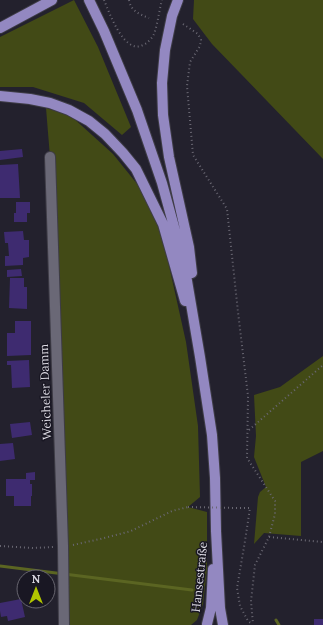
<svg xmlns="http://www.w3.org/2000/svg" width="323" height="625" viewBox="0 0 323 625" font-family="Lora,serif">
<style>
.green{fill:#424a16}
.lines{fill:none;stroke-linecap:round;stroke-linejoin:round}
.stream{stroke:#5b6522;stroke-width:3}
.building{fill:#3e2b70}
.street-casing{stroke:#3e3c46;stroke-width:12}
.primary-casing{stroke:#3e3c46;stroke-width:12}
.path{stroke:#6a6873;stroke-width:2;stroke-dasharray:1 3;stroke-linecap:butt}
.street{stroke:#6a6876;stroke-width:10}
.primary{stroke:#9388c1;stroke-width:10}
.path-bridge{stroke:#6a6873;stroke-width:2;stroke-dasharray:1 3;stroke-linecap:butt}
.labels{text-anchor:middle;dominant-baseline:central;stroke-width:3;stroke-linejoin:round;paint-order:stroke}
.street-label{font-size:12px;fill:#dbd9e2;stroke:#191723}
</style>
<rect width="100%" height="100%" fill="#23212d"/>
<path class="green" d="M74,0L98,47L131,127L122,135L84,103L33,87H0V37Z
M194,0H323V159L212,44L193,19Z
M46,108L71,116L113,154L146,195L162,234L186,342L198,426L200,497L188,507L207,512V569L203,604L197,620L191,625H64L50,157Z
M323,356V451L301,462V536L264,533L254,544L258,497L260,492L266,487L254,457L256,436L254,395L280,387Z"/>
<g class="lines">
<path class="stream" d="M0,566L192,590
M276,620L279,625"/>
</g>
<path class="building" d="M22,149L23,157L0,160V151Z
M18,164L20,198H0V165Z
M16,202H30V213H27V222H14V213H16Z
M23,231L24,240H29V257L23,258V265L5,266V256H9L8,243H5L4,232Z
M21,269L22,276L7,277V270Z
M10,278H24V287H27V309L9,308Z
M15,321H31V355L7,356V333H15Z
M29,360L30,387L12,388L11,365H7V361Z
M30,422L32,435L12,438L10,424Z
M13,443L15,459L0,461V444Z
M35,472V480H30V484H32V496H31V506H14V496H6V479H26V473Z
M21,599L25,617L8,621L7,616L1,617L0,611V603Z
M314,619H323V625H314Z"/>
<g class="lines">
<defs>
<path id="street" d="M50,157L63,546L64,625"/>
<path id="primary" d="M89,0L104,31L137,110L162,183L184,263L200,357L212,435L215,478L216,531L220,608L223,625
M178,0L172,16L165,50L162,83L163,115L169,157L189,247L192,273
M0,28L52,0
M0,96L30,99L50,103L69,110L89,121L105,134L123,153L136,169L163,224L185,301
M207,624L211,608L213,569"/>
</defs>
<use href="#street" class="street-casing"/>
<use href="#primary" class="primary-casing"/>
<path class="path" d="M104,0C109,12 124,55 143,45C148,43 152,38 154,34C158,23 159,11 162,0
M129,0C131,11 139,14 149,18
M183,24L198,34L201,40L200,46L190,62L187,86L193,155L227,209L238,312L248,396L247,458L275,501V514L269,537L255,565L251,601L253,624
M249,430L323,365
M236,508H250L245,541L237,588L240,606L248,621L252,624
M269,537L323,542
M73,545L100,539L131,531L172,511L188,507
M0,546L33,548L53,547"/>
<use href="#street" class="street"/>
<use href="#primary" class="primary"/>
<path class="path-bridge" d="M188,507L236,508"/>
</g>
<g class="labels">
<g class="street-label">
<text transform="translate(45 392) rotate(-92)">Weicheler Damm</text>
<text transform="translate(199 577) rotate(-84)">Hansestraße</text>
</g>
</g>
<g transform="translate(36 589)"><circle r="19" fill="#191723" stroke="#67656f"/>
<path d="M0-3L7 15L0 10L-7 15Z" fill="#b1c500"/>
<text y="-6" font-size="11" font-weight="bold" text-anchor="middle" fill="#dbd9e2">N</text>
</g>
</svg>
